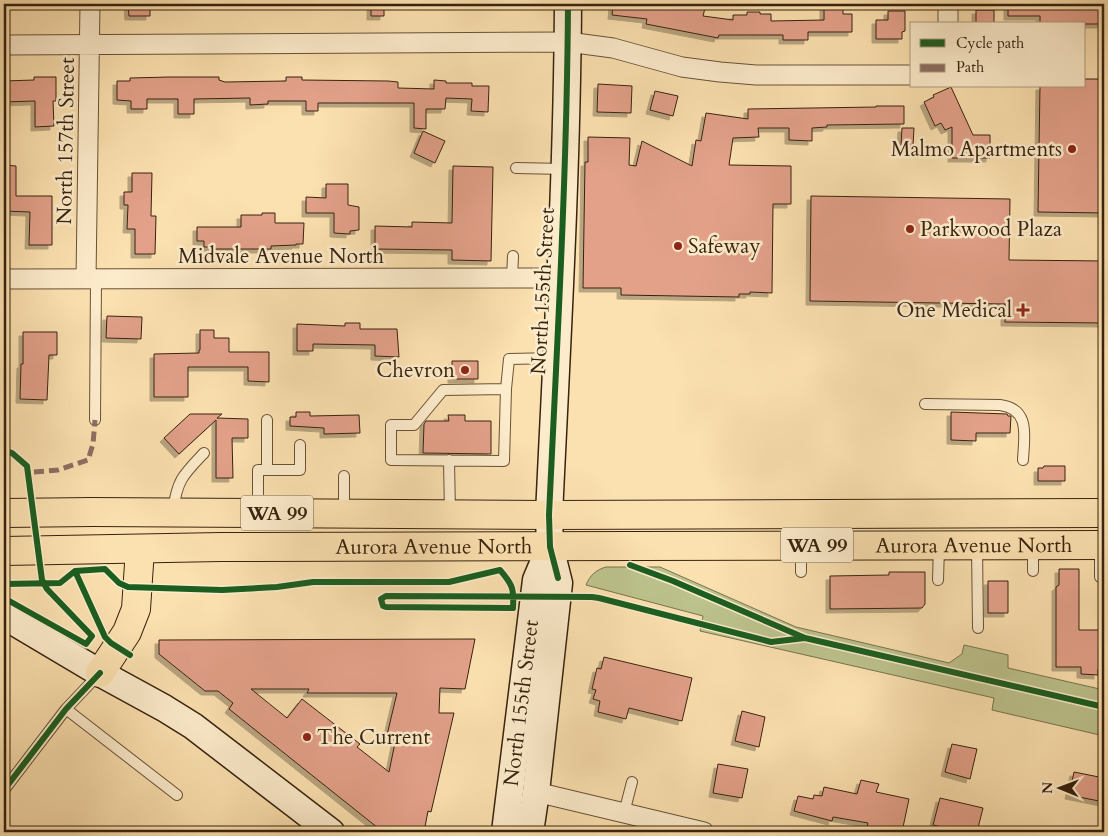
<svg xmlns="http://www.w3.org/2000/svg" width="1108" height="836" viewBox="0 0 1108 836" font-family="Cardo,serif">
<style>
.green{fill:#bdc38d;stroke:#7a734e}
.building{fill:#e3a18a;stroke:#37230f;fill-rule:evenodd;filter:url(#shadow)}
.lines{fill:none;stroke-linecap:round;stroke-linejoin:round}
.lane-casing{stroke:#685237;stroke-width:12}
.street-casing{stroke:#685237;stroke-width:21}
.secondary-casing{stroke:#37230f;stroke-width:29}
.highway-casing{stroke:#37230f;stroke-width:30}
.lane{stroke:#fdeccc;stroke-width:10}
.street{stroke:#fdeccc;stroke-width:19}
.secondary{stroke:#fdeccc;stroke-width:26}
.highway{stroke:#fce1b0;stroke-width:28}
.quiet{stroke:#8d6e63;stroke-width:5;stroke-dasharray:10 5;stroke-linecap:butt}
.cycleway-casing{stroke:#fdeccc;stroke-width:9}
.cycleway{stroke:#1b5e20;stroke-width:6}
.poi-dot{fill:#8f2418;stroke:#fdeccc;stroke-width:2}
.labels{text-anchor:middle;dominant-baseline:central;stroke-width:5;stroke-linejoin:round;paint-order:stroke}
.shield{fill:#fdeccc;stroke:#725f48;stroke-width:1}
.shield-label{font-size:20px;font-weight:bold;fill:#37230f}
.street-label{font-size:21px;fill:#37230f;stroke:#fdeccc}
.poi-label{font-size:21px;fill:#37230f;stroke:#fdeccc;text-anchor:end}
</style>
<defs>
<filter id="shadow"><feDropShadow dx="-4" dy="4" stdDeviation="0" flood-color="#0004"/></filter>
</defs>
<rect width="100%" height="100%" fill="#fce1b0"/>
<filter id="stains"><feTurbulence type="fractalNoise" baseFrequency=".004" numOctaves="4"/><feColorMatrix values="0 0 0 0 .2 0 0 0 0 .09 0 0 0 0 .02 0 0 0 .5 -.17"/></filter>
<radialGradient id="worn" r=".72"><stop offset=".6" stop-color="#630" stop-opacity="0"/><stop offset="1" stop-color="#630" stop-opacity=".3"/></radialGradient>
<path class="green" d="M606,567H660L796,627L949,663L962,654L964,645L1008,655V668L1104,690V736L992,710L994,698L700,631L703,616L586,585C590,575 596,570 606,567Z"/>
<path class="building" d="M128,4H150V16H129Z
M371,4H384V16H371Z
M613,4H706L703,16L733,20V15H747V12H760V14H771V21L824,20V4H843V14H852V32H808V40H783V35H719L718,38L646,24L647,19L612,15Z
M1008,4H1104V24H1040V16H1008Z
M976,10H994V24H976Z
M888,11H905V31L902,32V39H876V20H888Z
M34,77H56V101H53L54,126L35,127V101L4,102V81L34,80Z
M169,77H219V80L225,82L286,81V77H302V80L388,81L398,82V88L434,89V80L446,81V83H472V86H489L488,112L471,111L472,99L446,98L445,109H426V129L414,128V103H318V111H306V101H268V104L250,105V98L194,99V114H178V99H147V109H131V101L117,100V81H130V78Z
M1084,79H1104V213L1038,212L1040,86H1084Z
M598,84L632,86L631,113L597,112Z
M951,87L973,135H990V158H952V127L945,130L941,123L935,126L924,102L934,97L933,95Z
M655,91L678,96L673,116L650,110Z
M876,106H904V124L827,125V127L812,128V141L789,140V128H758L759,137L733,138L729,165L791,166V204H773L772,293L750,292V294H739V297L621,295V288H583L585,162H588V137L630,138L629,165L636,166L642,141L692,166L696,140L701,141L706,113L748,119V109L876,107Z
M902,128H914L913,146L901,145Z
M423,131L445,141L435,163L414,153Z
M5,165L16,166V196H52V245H29L30,212L4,211Z
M453,166L493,167L491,261L452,260V250L375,249V226L412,227V222L452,223Z
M132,173H152L151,216H156L155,254H135V229H127L128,205H124V192H132Z
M326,184H348V205L359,207V230L350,231V234L334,233V213H306V197L326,198Z
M811,196L1010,199L1009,260L1104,261V323L1005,322V304L810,301Z
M262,213H275V223H304L303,244H296V245L271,246V249H211V247H204V241H197V227H241V215H262Z
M107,316L142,317L141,339L106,338Z
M345,323H360V329H397L399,357L375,356V345L313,344V351H297V324L345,326Z
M200,330H214V338H229V352H269V382L248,381V367H188V397H154V354L199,353V350H200Z
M23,332H57V355H49L47,400L20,399L21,364H23Z
M452,361H478V379H452Z
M296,412H310V416L359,415L360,433L324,434V428L290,426V417H296Z
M951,412L1007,414L1008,416H1011L1010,433H976V441L951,440Z
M190,414H222L217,418L248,419V438H232L233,478H216V420L179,454L164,438Z
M448,415H465V421H491V454L423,453L424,424L426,421H449Z
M1044,466H1065V481H1038V468H1043Z
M1059,569H1079V630H1104V669H1098V675L1081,674V667H1056V587L1059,585Z
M889,572H925V604L922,608L830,609V576L889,575Z
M988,581H1008V613H988Z
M475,639L465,689L440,688L439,713H454L431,812L428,811L424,832H383L229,709L233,703L218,691H205L159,654V640ZM251,689H309L307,693H397L387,735L396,738L389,772L357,747L360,744L302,699L287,718Z
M604,657L692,678L682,721L629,708L626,719L598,712L600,701L593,699L596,690L592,689L597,668L601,669Z
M742,711L765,717L759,747L735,741Z
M952,744L977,749L970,779L945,772Z
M718,764L748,769L742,798L713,793Z
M1074,772L1104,778V802L1069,795Z
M861,780L879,784L876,792L909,799L902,832H866L868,823L833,817L832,821L794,811L798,796L813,799L814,795L822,796L824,787L857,794Z
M940,798L983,808L977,832H956V830L933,825Z"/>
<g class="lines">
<defs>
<path id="lane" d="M516,168L565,169
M512,278L513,256
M506,389L443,390L414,425H391V460L504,461L506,389L509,359L555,358
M925,404L1000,405C1031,409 1024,437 1023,460
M95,420L96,279
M267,420V470
M449,460L450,514
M344,476V513
M173,511C177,480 183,475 204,453
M258,512V470H300V445
M801,546V572
M977,547L978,628
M1033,547V571
M1100,577V546
M938,580L939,546
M66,709L177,795
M4,790L66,709L99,674
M624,813L632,782"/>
<path id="street" d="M948,24V4
M4,45L568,42L613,48L682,67L720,72L756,75H912
M4,279L559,278
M86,279L90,4
M536,792L704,832"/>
<g id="secondary">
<path d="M4,616L100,673L164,708L193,726L331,832"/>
<path id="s1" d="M505,832L536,580L550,547"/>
<path d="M530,832L536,792L559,583L550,547L549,515C557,345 567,174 568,4"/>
</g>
<g id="highway">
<path d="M4,513L92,512L549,515L1104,513"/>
<path id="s2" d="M4,551L221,547L1104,545"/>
<path d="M100,673L127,632L136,609L140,549"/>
</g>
</defs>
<use href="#lane" class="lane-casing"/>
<use href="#street" class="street-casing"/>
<use href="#secondary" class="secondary-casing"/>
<use href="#highway" class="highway-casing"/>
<use href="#lane" class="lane"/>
<use href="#street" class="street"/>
<use href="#secondary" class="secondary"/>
<use href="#highway" class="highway"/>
<path class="quiet" d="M34,472L58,470L88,460L93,444L95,420"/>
<defs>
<path id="cycleway" d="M4,450L12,453L27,466L42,580L47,589L92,636L86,644L4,598
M630,565L673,581L805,638
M75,571L105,637L111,643L130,655
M558,578L550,547L549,515C557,345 567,174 568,4
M4,584L60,583L75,571L105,569L119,583L128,587L222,590L277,587L313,582H449L500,570C513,585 514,589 513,608L386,607L383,606L381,599L386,596L592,597L599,598L771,642L805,638L1104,707
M4,790L66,709L100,673"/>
</defs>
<use href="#cycleway" class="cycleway-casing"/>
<use href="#cycleway" class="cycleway"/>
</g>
<g class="poi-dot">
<circle cx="1072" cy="149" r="5"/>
<circle cx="910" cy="229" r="5"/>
<circle cx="678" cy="246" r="5"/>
<path d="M1020.5 302.5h5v5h5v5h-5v5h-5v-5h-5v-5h5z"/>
<circle cx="465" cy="370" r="5"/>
<circle cx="307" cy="737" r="5"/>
</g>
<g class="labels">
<g class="shield">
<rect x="241" y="495.5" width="72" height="35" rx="4"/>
<rect x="781" y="527.5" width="72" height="35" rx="4"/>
</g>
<g class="shield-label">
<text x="277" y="513">WA 99</text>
<text x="817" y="545">WA 99</text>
</g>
<g class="street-label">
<text transform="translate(66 141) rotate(-89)">North 157th Street</text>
<text x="281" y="256">Midvale Avenue North</text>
<text transform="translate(543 291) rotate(-87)">North 155th Street</text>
<text stroke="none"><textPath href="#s2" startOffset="970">Aurora Avenue North</textPath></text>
<text stroke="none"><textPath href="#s2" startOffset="430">Aurora Avenue North</textPath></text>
<text stroke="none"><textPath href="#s1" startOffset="130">North 155th Street</textPath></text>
</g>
<g class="poi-label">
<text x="1062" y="149">Malmo Apartments</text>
<text x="920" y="229" text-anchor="start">Parkwood Plaza</text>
<text x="688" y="246" text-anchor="start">Safeway</text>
<text x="1012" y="310">One Medical</text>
<text x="455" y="370">Chevron</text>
<text x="317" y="737" text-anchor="start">The Current</text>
</g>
</g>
<rect width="1108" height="836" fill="none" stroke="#fce1b0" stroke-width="20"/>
<rect x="5" y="5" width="1098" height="826" fill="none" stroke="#37230f" stroke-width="2.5"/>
<rect x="10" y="10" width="1088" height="816" fill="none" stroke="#37230f"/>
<rect x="910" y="22" width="175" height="65" fill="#fdeccc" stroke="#ae9c80"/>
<rect x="920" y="39" width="25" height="8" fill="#1b5e20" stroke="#ae9c80"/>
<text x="956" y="48" font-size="15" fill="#37230f">Cycle path</text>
<rect x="920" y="64" width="25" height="8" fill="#8d6e63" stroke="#ae9c80"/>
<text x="956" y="72" font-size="15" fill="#37230f">Path</text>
<g transform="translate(1060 788) rotate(271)" stroke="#fdeccc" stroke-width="4" paint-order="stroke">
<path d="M0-4L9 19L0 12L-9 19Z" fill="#37230f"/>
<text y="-8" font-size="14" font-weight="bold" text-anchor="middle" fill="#37230f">N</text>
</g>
<rect width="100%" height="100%" filter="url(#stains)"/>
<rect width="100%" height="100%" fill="url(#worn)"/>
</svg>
